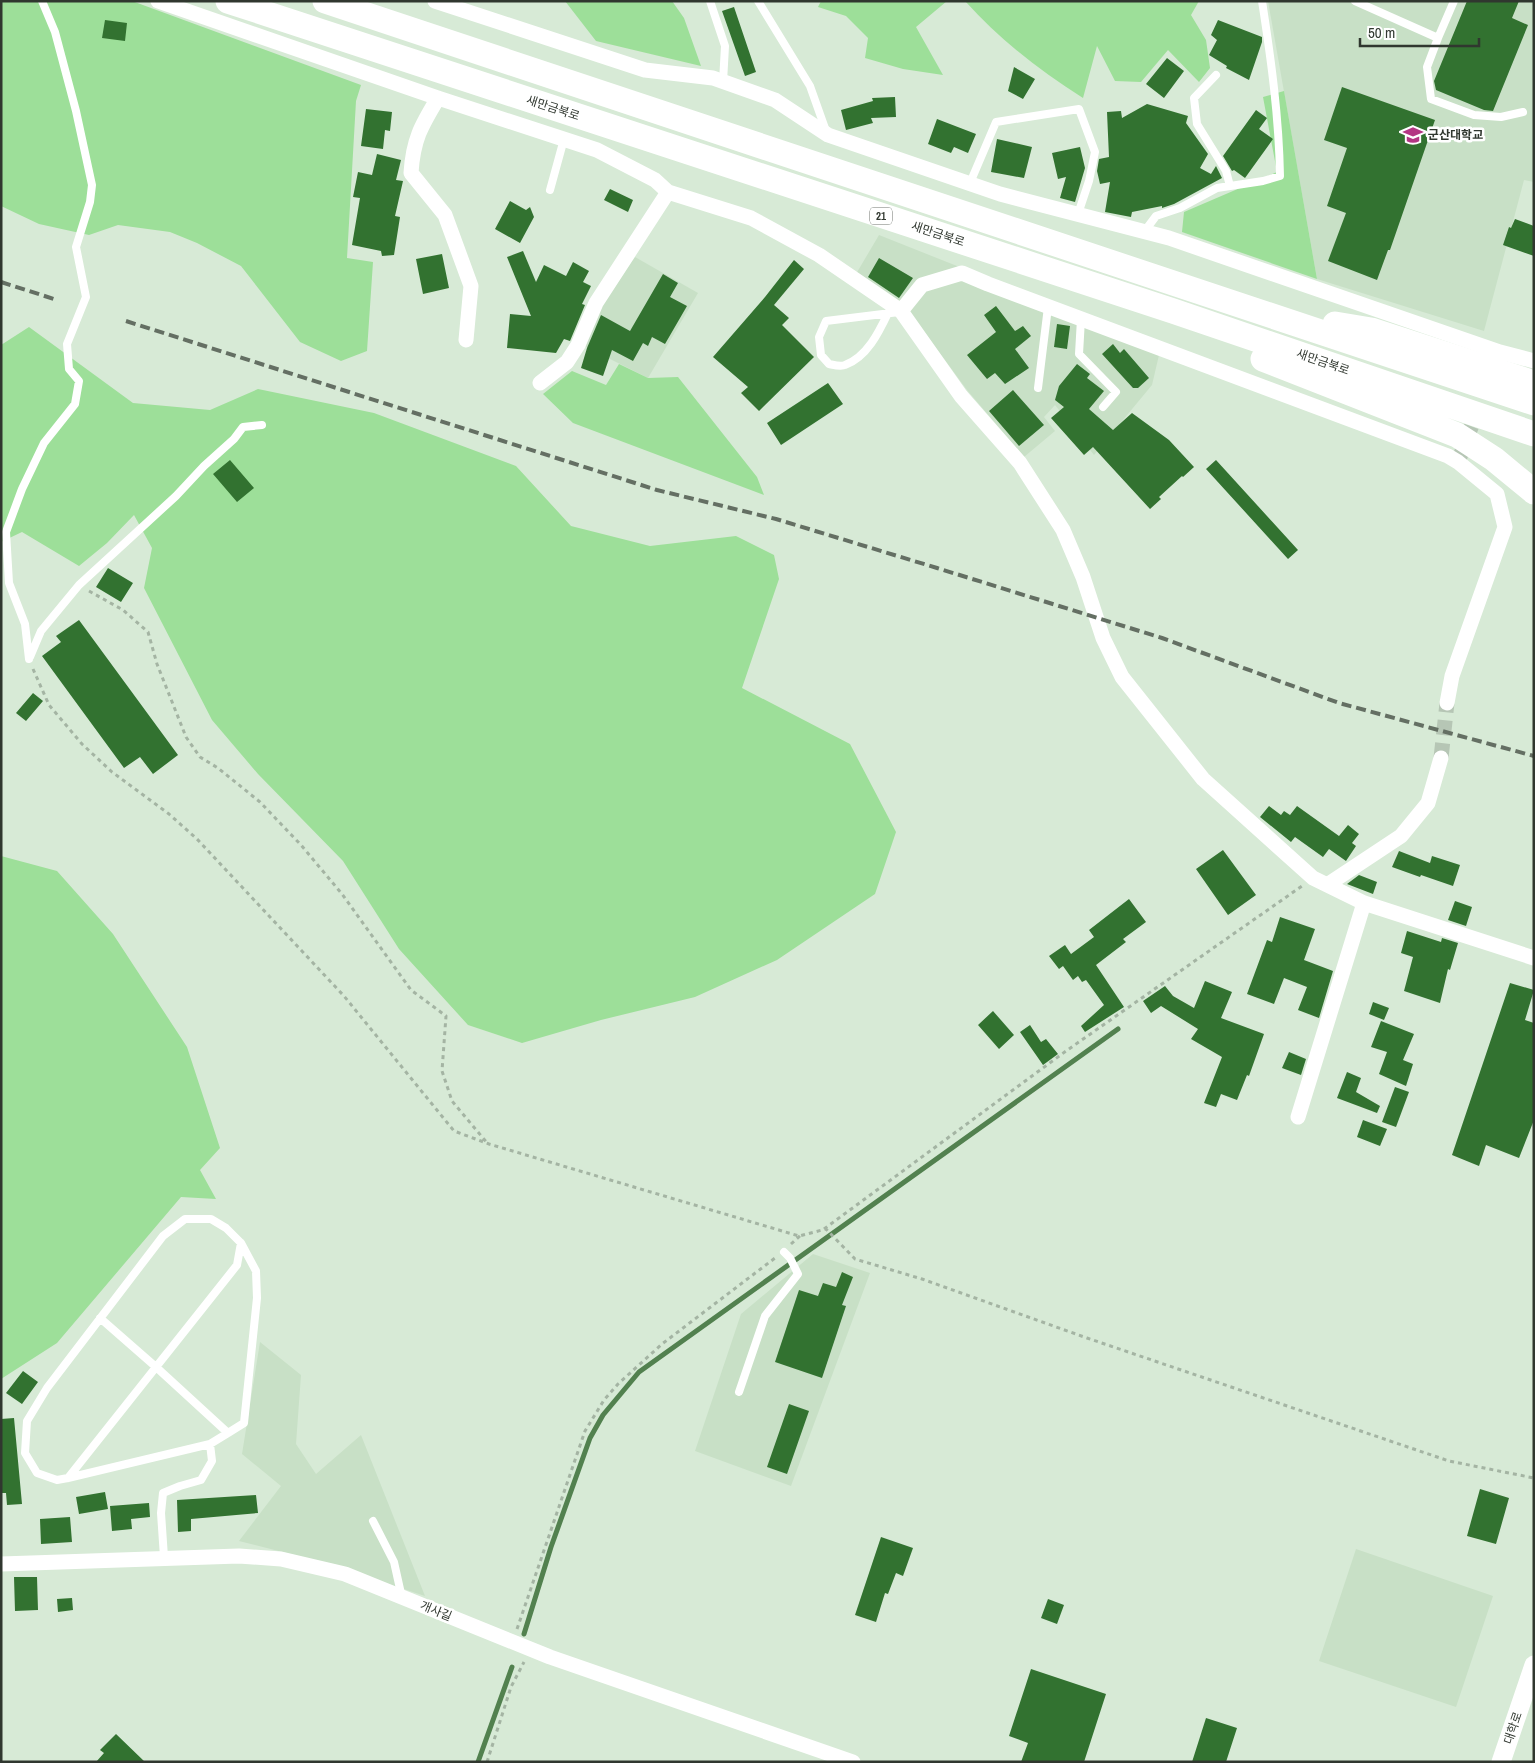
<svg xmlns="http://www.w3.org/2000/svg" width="1535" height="1763" viewBox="0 0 1535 1763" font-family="'Archivo Narrow','Noto Sans KR',sans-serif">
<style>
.built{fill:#c8e0c6}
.green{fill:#9ddf99}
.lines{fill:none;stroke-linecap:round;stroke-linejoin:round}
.stream{stroke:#52814f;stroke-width:5}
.building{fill:#327230}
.minor-tunnel{stroke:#b6c6b5;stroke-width:15;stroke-dasharray:15 8;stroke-linecap:butt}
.path{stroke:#a4b4a3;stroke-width:3;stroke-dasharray:4 4;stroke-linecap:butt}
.service{stroke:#fff;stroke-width:8}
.minor{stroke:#fff;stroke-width:15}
.tertiary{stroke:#fff;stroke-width:19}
.trunk{stroke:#fff;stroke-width:25}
.rail{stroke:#646f63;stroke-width:4;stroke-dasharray:10 5;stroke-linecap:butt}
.labels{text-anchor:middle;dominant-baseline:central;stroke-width:5;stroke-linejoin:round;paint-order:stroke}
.shield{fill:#fff;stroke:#6e736d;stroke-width:1}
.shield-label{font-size:11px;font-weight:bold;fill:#30372f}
.street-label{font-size:12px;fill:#30372f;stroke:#fff}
.poi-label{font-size:12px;font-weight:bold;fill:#30372f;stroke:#fff;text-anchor:start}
</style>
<rect width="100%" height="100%" fill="#d7ead6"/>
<path class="built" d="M1268,1H1534V182L1524,180L1484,331L1317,279Z
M879,235L957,266L975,284L1159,355L1152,385L1094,455L1055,405L1044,417L1055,431L1024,457L967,390L911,314L856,274Z
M635,257L698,293L648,378L586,347V339L602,306Z
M813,1254L870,1273L791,1486L695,1451L741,1314Z
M260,1342L301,1375L296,1444L316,1474L361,1435L425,1596L322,1562L239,1541L281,1486L242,1454Z
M1356,1549L1493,1596L1456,1707L1319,1661Z"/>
<path class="green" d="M1,1H132L361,85L356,101L347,258L373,262L367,351L341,361L300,342L241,266L197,243L170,232L118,225L89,235L39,224L1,206Z
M565,1H672L684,18L701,66L596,41Z
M821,1H947L916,27L943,75L903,69L865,58L868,38L846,16L818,7Z
M965,1H1199L1191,15L1206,40L1210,68L1199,82L1168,50L1141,82L1115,81L1097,46L1083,98C1039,70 1000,40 965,1Z
M1284,91L1317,279L1182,232L1184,212L1277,172L1263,97Z
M29,327L133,403L210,410L258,389L374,413L516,466L571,526L650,546L736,536L774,555L779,579L742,688L850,744L896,832L875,894L777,960L695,997L601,1020L522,1043L468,1025L399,949L343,861L258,774L212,720L144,588L152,548L134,515L107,543L79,566L22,532L1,542V345Z
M619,364L648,378L678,377L757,477L764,495L573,423L543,394L572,371L606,385Z
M1,856L57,871L113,934L187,1047L220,1148L200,1170L216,1199L181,1197L57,1343L1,1379Z"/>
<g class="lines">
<path class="stream" d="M524,1634L551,1547L590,1438L603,1415L639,1372L1118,1029
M478,1762L512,1667"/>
</g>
<path class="building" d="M1467,1H1519L1512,18L1528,25L1493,111L1484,110L1436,90L1434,81Z
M734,7L756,72L745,76L722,11Z
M105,20L127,23L125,41L102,38Z
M1218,20L1262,37V42L1249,80L1226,68L1227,66L1209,55L1217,40L1211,35Z
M1167,58L1184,71L1164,98L1146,84Z
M1014,67L1035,79L1023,99L1008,91Z
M1342,87L1435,120L1390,250H1388L1377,280L1328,261L1346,213L1327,206L1347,148L1324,140Z
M895,97L896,117L871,118L873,123L846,130L841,110L873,101L872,98Z
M1147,104L1188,116L1186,123L1208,154L1200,168L1211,174L1216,166L1222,178L1174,204L1162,208V206L1132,212L1131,217L1105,212L1110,182L1100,184L1097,171L1099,159L1109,157L1107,112L1121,111L1122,118Z
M366,109L392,112L390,131L385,130L383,149L361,146Z
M1256,110L1267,118L1259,129L1273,139L1245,178L1234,170L1232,171L1223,156Z
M937,119L976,134L968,153L954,147L951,153L928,144Z
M997,139L1032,147L1024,178L991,172Z
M1080,147L1085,168L1075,202L1060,198L1066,177L1058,179L1052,153Z
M377,154L401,160L396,180L403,181L395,216L400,217L394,255L382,256L381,251L352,245L360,198L353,197L358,172L372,175Z
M610,189L633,200L628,212L604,200Z
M510,201L526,210L530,207L534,217L520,243L495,229Z
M1515,219L1534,226V256L1503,245L1509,227L1511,228Z
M523,251L536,282L544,265L566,276L573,262L589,271L583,282L591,286L582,304L585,305L570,341L564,339L556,353L507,348L510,314L531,316L507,257Z
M442,254L449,288L423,294L416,259Z
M879,258L913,278L899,298L868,277Z
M794,260L804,269L774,305L789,318L782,325L814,357L759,411L741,393L748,387L713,357L765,297Z
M663,274L678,283L670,297L687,306L665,344L652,337L648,346L643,343L633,361L612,350L603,376L581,368L587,348L601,315L630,331Z
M996,306L1015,331L1023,326L1031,336L1015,349L1029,368L1005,384L995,373L987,379L967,355L996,332L984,315Z
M1057,324L1070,326L1067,349L1054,347Z
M1113,344L1120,353L1124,349L1149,378L1138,388H1133L1102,354Z
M1077,364L1090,374L1087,378L1104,391L1089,409L1113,430L1132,413L1169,440L1194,467L1183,477L1182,476L1159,497L1161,499L1150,509L1093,447L1084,455L1051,418L1064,407L1055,400L1059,386Z
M828,383L843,404L781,445L767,423Z
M1013,390L1044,425L1019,446L989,411Z
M230,460L254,488L237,502L213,474Z
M1216,460L1298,550L1288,559L1206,469Z
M108,568L133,583L121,602L96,587Z
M79,620L178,755L153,774L140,757L124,768L42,656L61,642L56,636Z
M33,693L43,701L26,721L16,713Z
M1269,806L1281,815L1284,811L1290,815L1297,806L1339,836L1348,825L1359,834L1352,843L1356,846L1346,861L1329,849L1323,857L1295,837L1291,842L1260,817Z
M1223,850L1256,895L1228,915L1196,869Z
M1399,851L1430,863L1432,856L1460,865L1453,886L1421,875L1420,877L1392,867Z
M1359,875L1377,882L1373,894L1347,884Z
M1129,899L1146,922L1123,939L1126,942L1096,965L1124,1007L1085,1032L1081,1026L1104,1005L1086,980L1082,982L1078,976L1073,980L1063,966L1059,969L1049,956L1065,945L1071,954L1094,937L1089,930Z
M1455,901L1472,907L1466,926L1448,920Z
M1280,917L1315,929L1304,960L1333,971L1319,1018L1298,1010L1307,987L1284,978L1274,1004L1247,994L1267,940L1272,942Z
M1407,931L1441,942L1442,938L1458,943L1450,970L1448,969L1440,1003L1404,991L1413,957L1401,953Z
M1205,981L1232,992L1221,1018L1264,1034L1249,1076L1247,1075L1237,1100L1221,1094L1216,1107L1204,1103L1222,1057L1191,1039L1198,1029L1161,1006L1151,1013L1143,1001L1165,986L1173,996L1194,1008Z
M1510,983L1534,990L1525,1020L1534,1023V1120L1519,1158L1486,1145L1479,1166L1452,1155Z
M1373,1002L1389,1008L1384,1020L1369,1014Z
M993,1011L1014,1035L999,1049L978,1025Z
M1381,1021L1414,1034L1403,1060L1413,1064L1406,1086L1379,1074L1387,1052L1371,1047Z
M1030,1025L1041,1042L1046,1039L1058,1054L1043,1065L1020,1032Z
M1289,1052L1306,1059L1301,1075L1282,1068Z
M1347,1072L1361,1078L1356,1092L1380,1106L1377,1113L1337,1098Z
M1395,1087L1409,1092L1396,1127L1382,1122Z
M1363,1120L1387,1129L1380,1146L1357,1137Z
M842,1272L853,1277L842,1305L846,1306L822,1378L775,1362L799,1290L818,1296L823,1283L836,1287Z
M23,1371L38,1382L22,1404L6,1393Z
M789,1404L809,1411L787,1474L767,1467Z
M14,1418L22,1504L7,1505L6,1493H1V1419Z
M1480,1489L1509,1498L1496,1544L1467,1536Z
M105,1492L108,1509L79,1514L76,1497Z
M256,1495L258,1513L191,1519V1531L178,1532L177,1500Z
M149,1503L150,1517L131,1519L132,1529L112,1531L110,1506Z
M70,1517L72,1542L41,1544L40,1519Z
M881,1537L913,1548L903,1576L896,1573L888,1594L885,1593L876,1622L855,1615Z
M14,1577H37L38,1610L15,1611Z
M72,1598L73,1610L58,1612L57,1599Z
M1048,1599L1064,1605L1057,1624L1041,1618Z
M1031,1669L1106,1694L1084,1762H1021L1028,1743L1009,1736Z
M1206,1718L1237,1728L1226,1762H1192Z
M116,1734L145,1762H96L104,1753L100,1750Z"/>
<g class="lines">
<path class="minor-tunnel" d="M1458,462L1489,380
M1441,758L1447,703"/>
<path class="path" d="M89,591L123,610L148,632L157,664L186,737L200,757L218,768L260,802L301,845L342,894L411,990L446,1016L442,1071L452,1101L488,1144
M33,669L49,705L82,744L112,772L169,814L197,839L344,996L454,1131L489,1144L799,1236L826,1229L855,1259L922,1279L1087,1338L1449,1461L1534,1478
M824,1229L1066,1051L1302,886
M791,1244L801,1235
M517,1629L585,1431L604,1400L618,1384L662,1344L775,1258
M487,1762L511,1687L524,1662"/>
<path class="service" d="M710,1L725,46L723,82
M758,1L810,86L826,131
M1355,1L1438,38L1427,67L1431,99L1474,115L1501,117L1523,112
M1438,38L1454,1
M1216,75L1194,98L1197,124L1226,171L1230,186
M970,183L996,122L1079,109L1095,152L1089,181L1078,214
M550,190L564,139
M1144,232L1156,216L1180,208L1217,188L1263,181L1280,176C1279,117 1271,59 1262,1
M888,313C879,332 867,357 845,365C841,367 834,365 829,364L821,355L819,337L826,321L899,312
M1081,319L1079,354L1116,392L1103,407
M1038,388L1048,307
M30,657L41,631L79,585L176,496L204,466L234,439L243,427L262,425
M29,659L25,624L9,583L6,532L22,489L44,443L75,404L79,381L69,369L67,344L86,297L76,247L90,202L92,185L76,111L55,32L42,1
M100,1318L156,1367L228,1433L210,1444
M739,1392L765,1316L798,1274L790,1258L784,1252
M228,1433L244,1423L257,1298L256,1271L241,1243
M68,1478L237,1265L241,1243L226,1228L211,1219H185L163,1236L47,1388L27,1421L25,1453L37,1473L57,1480L68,1478L210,1444L212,1461L201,1480L180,1486L163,1493L161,1513L164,1557
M373,1521L394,1562L402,1598"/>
<path class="minor" d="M158,1L438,98L597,150L655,180L668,192L751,218L819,255L901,311L961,396L1020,463L1063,530L1083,577L1103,638L1122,677L1203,779L1313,878L1364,903L1534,958
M435,1L645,70L713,78L775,100L828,135L1000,194L1169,238L1500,352L1534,361
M438,98C421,126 413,140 411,173L445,215L471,286L466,340
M901,311L922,285L962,273L988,284L1448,456L1458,462L1497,494L1505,527L1452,676L1447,703
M540,383L567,362L578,345L596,303L668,192
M1327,885L1401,836L1428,803L1441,758
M1298,1117L1364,903
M1,1564L239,1556L281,1559L345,1574L550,1657L853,1762"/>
<path class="tertiary" d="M1501,1762L1534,1665"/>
<path class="trunk" d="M228,1L1173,311L1534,434
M325,1L1534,403
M1335,324L1371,330L1534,383
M1263,359L1457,435L1494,459L1534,492"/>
<path class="rail" d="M1,282L54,299
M126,321L657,490L776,519L937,568L1162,638L1339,703L1534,756"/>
</g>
<defs>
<symbol id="university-bare" viewBox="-9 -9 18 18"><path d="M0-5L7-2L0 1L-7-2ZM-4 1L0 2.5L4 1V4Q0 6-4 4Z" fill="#b33583" stroke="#fff" stroke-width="2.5" paint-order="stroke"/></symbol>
</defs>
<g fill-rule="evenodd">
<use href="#university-bare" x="1399" y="121" width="28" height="28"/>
</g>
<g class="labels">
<rect class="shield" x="870" y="207.5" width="22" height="17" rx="4"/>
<g class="shield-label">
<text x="881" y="216">21</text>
</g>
<g class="street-label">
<text transform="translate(553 108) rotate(18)">새만금북로</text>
<text transform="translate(938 234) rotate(18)">새만금북로</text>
<text transform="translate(1323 362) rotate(19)">새만금북로</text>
<text transform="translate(436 1611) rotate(22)">개사길</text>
<text transform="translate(1513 1728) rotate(-71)">대학로</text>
</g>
<g class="poi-label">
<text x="1428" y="135">군산대학교</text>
</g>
</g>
<rect width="1535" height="1763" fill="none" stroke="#30372f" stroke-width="5"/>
<path d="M1360 38v8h119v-8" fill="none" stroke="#30372f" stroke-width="2.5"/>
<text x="1368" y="38" font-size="15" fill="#30372f" stroke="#ffffff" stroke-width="4" paint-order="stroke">50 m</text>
</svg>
